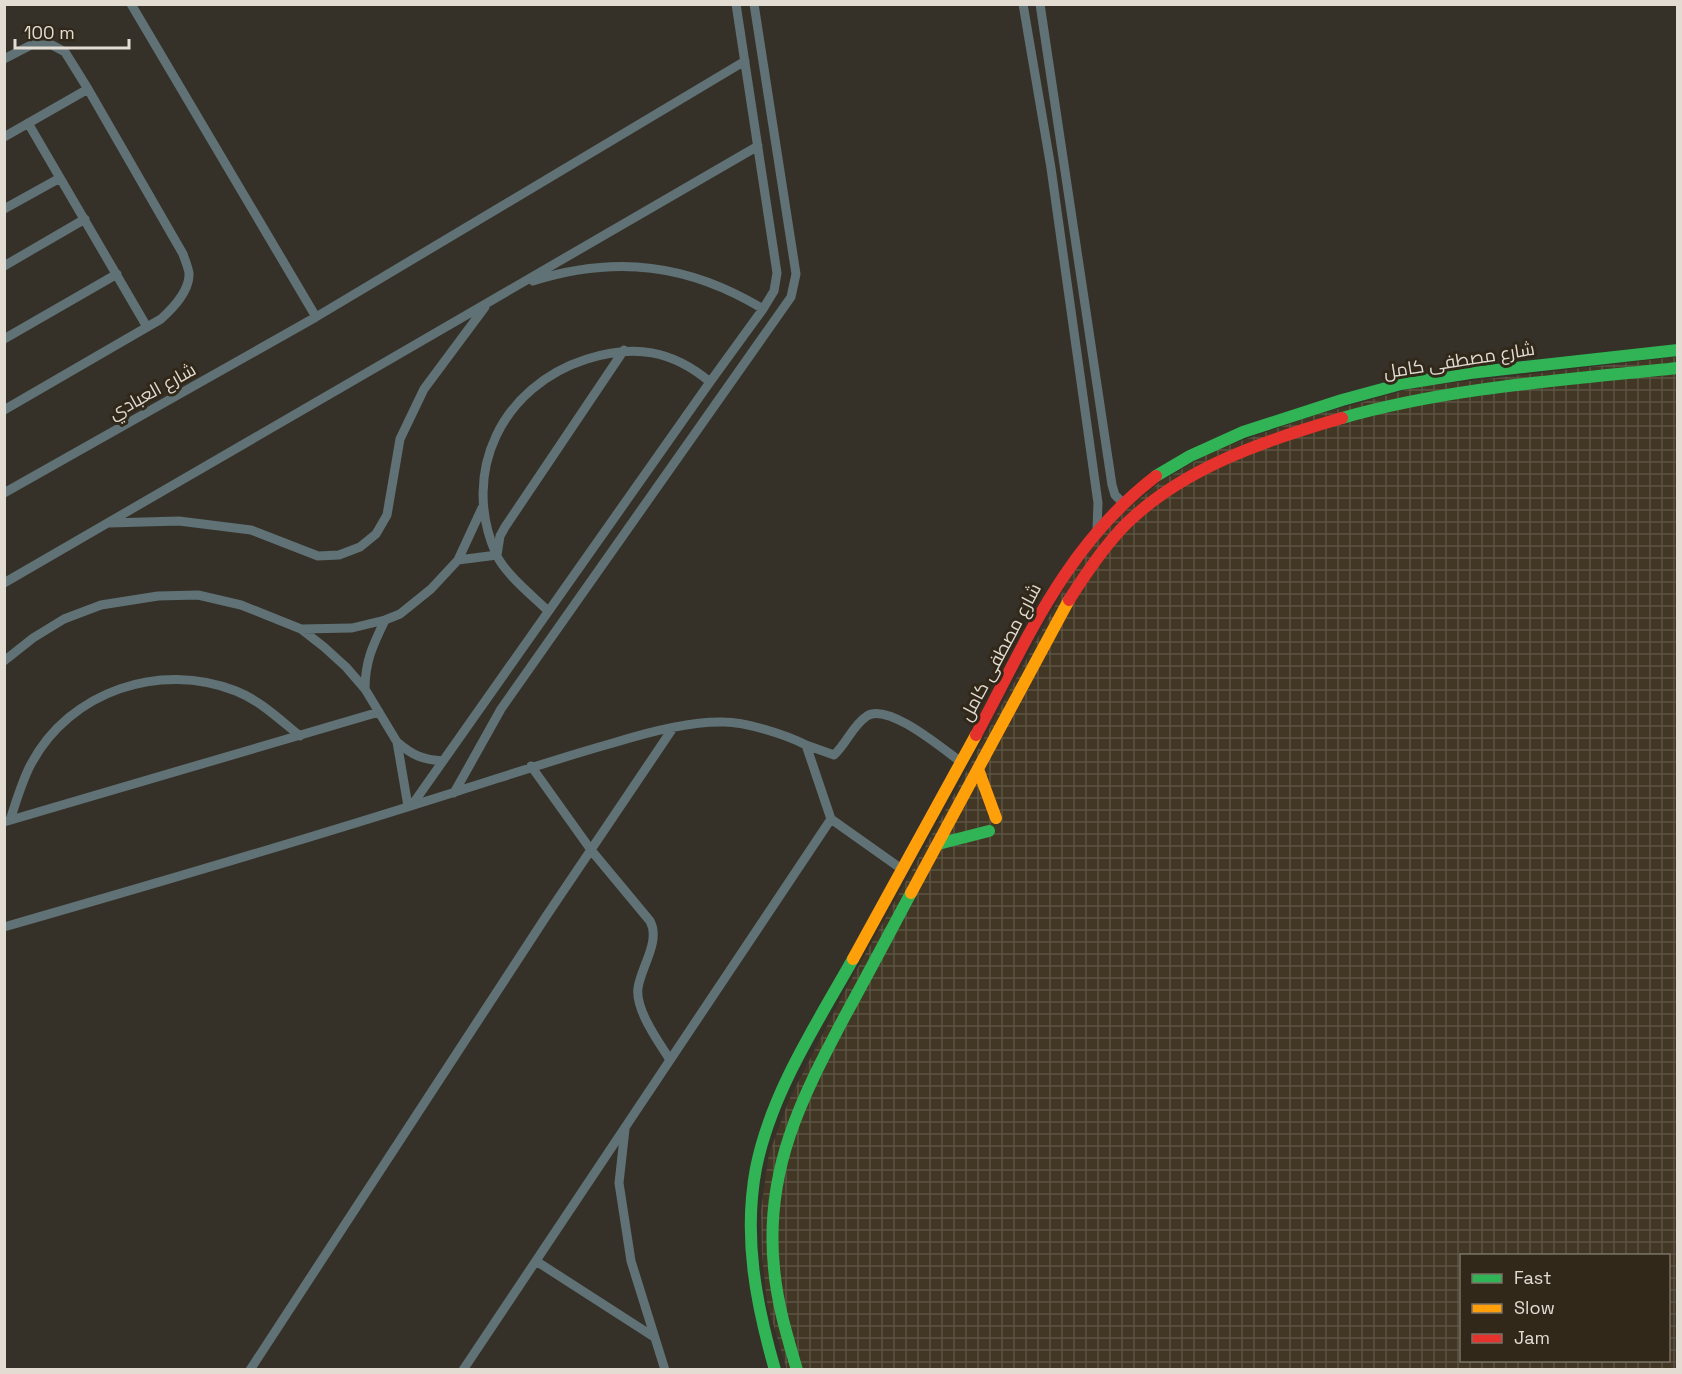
<svg xmlns="http://www.w3.org/2000/svg" width="1682" height="1374" viewBox="0 0 1682 1374" font-family="'Space Grotesk',Cairo,sans-serif">
<style>
.industrial{fill:url(#industrial-grid);fill-rule:evenodd}
.lines{fill:none;stroke-linecap:round;stroke-linejoin:round}
.street{stroke:#607275;stroke-width:9}
.fast{stroke:#30b455;stroke-width:12}
.slow{stroke:#ff9f0a;stroke-width:12}
.jam{stroke:#e5322d;stroke-width:12}
.labels{text-anchor:middle;dominant-baseline:central;stroke-width:6;stroke-linejoin:round;paint-order:stroke}
.street-label{font-size:18px;fill:#e2dcd3;stroke:#31281a}
</style>
<defs>
<pattern id="industrial-grid" width="8" height="8" patternUnits="userSpaceOnUse" patternTransform="scale(1.5)"><rect width="8" height="8" fill="#423724"/><path d="M0 4h8M4 0v8" fill="none" stroke="#5d5343"/></pattern>
</defs>
<rect width="100%" height="100%" fill="#353129"/>
<path class="industrial" d="M1677,357V1369L787,1370L767,1303L762,1254L761,1210L769,1154L789,1100L847,987L950,802L1074,570L1110,524L1160,482L1213,451L1309,417L1417,387ZM1462,1256H1668V1360H1462Z"/>
<g class="lines">
<path class="street" d="M131,4L316,317
M1023,4L1051,168L1098,503L1097,529
M1040,4L1112,485L1115,495L1123,503
M4,59L31,45H52L65,52L88,89L183,254C185,260 188,267 189,273C190,291 173,308 161,319L4,410
M28,123L147,327
M4,137L88,89
M4,209L60,178
M4,266L85,219
M533,281C616,255 689,264 763,309
M4,339L117,274
M4,493L316,317L745,61
M109,523L179,521L251,530L318,556L339,555L360,547L376,534L387,515L400,439L424,389L485,307
M458,560L497,555L500,536L505,527L624,350
M4,583L758,146
M548,611C533,596 505,574 496,554C460,472 502,386 587,359C634,344 672,350 710,382
M301,629L324,647L346,667L365,689L397,742L408,806
M4,661L33,638L64,619L101,605L158,596L198,595L241,605L301,629L352,628L385,620L400,614L431,589L458,560L482,508
M365,689C365,661 373,645 385,620
M397,742C412,755 423,760 443,761
M806,745L834,755C847,743 852,726 867,716C888,702 944,750 961,762
M531,766L591,850L650,921C661,941 641,967 638,988C635,1010 659,1042 670,1060
M454,793L501,709L791,297L796,274L754,4
M412,805L710,382L763,309L774,291L777,273L736,4
M10,820C16,802 22,781 31,764C70,691 160,661 236,691C261,701 280,720 300,736
M4,822L379,712
M4,927C154,884 304,840 452,793C506,776 559,758 613,743C645,733 690,721 724,722C746,722 787,735 806,745L831,819L903,870
M625,1129L619,1183L631,1261L665,1370
M536,1261L654,1337
M250,1370L547,915L673,728
M463,1370L831,819"/>
<path class="fast" d="M1342,418C1451,387 1566,380 1678,368
M1156,476L1190,456L1243,432L1342,400L1401,384L1470,373L1678,350
M938,844L989,831
M775,1370C756,1304 743,1237 756,1168C771,1093 816,1025 853,959
M797,1370C787,1336 777,1303 774,1268C764,1170 802,1097 846,1014C868,974 889,934 911,893"/>
<path class="slow" d="M978,769L996,818
M911,893L1069,600
M853,959L976,735"/>
<path class="jam" d="M1069,600C1086,573 1104,546 1127,523C1185,467 1266,440 1342,418
M976,735C1028,638 1066,545 1156,476"/>
</g>
<g class="labels">
<g class="street-label">
<text transform="translate(1459 360) rotate(-9)">شارع مصطفى كامل</text>
<text transform="translate(152 391) rotate(-29)">شارع العبادي</text>
<text transform="translate(1000 652) rotate(-62)">شارع مصطفى كامل</text>
</g>
</g>
<rect width="1682" height="1374" fill="none" stroke="#e2dcd3" stroke-width="12"/>
<rect x="1460" y="1254" width="210" height="108" fill="#31281a" stroke="#787064" stroke-width="1.5"/>
<rect x="1472" y="1274" width="30" height="9" fill="#30b455" stroke="#787064" stroke-width="1.5"/>
<text x="1514" y="1284" font-size="18" fill="#e2dcd3">Fast</text>
<rect x="1472" y="1304" width="30" height="9" fill="#ff9f0a" stroke="#787064" stroke-width="1.5"/>
<text x="1514" y="1314" font-size="18" fill="#e2dcd3">Slow</text>
<rect x="1472" y="1334" width="30" height="9" fill="#e5322d" stroke="#787064" stroke-width="1.5"/>
<text x="1514" y="1344" font-size="18" fill="#e2dcd3">Jam</text>
<path d="M15 39v9h114v-9" fill="none" stroke="#e2dcd3" stroke-width="3"/>
<text x="24" y="39" font-size="18" fill="#e2dcd3" stroke="#31281a" stroke-width="4.5" paint-order="stroke">100 m</text>
</svg>
